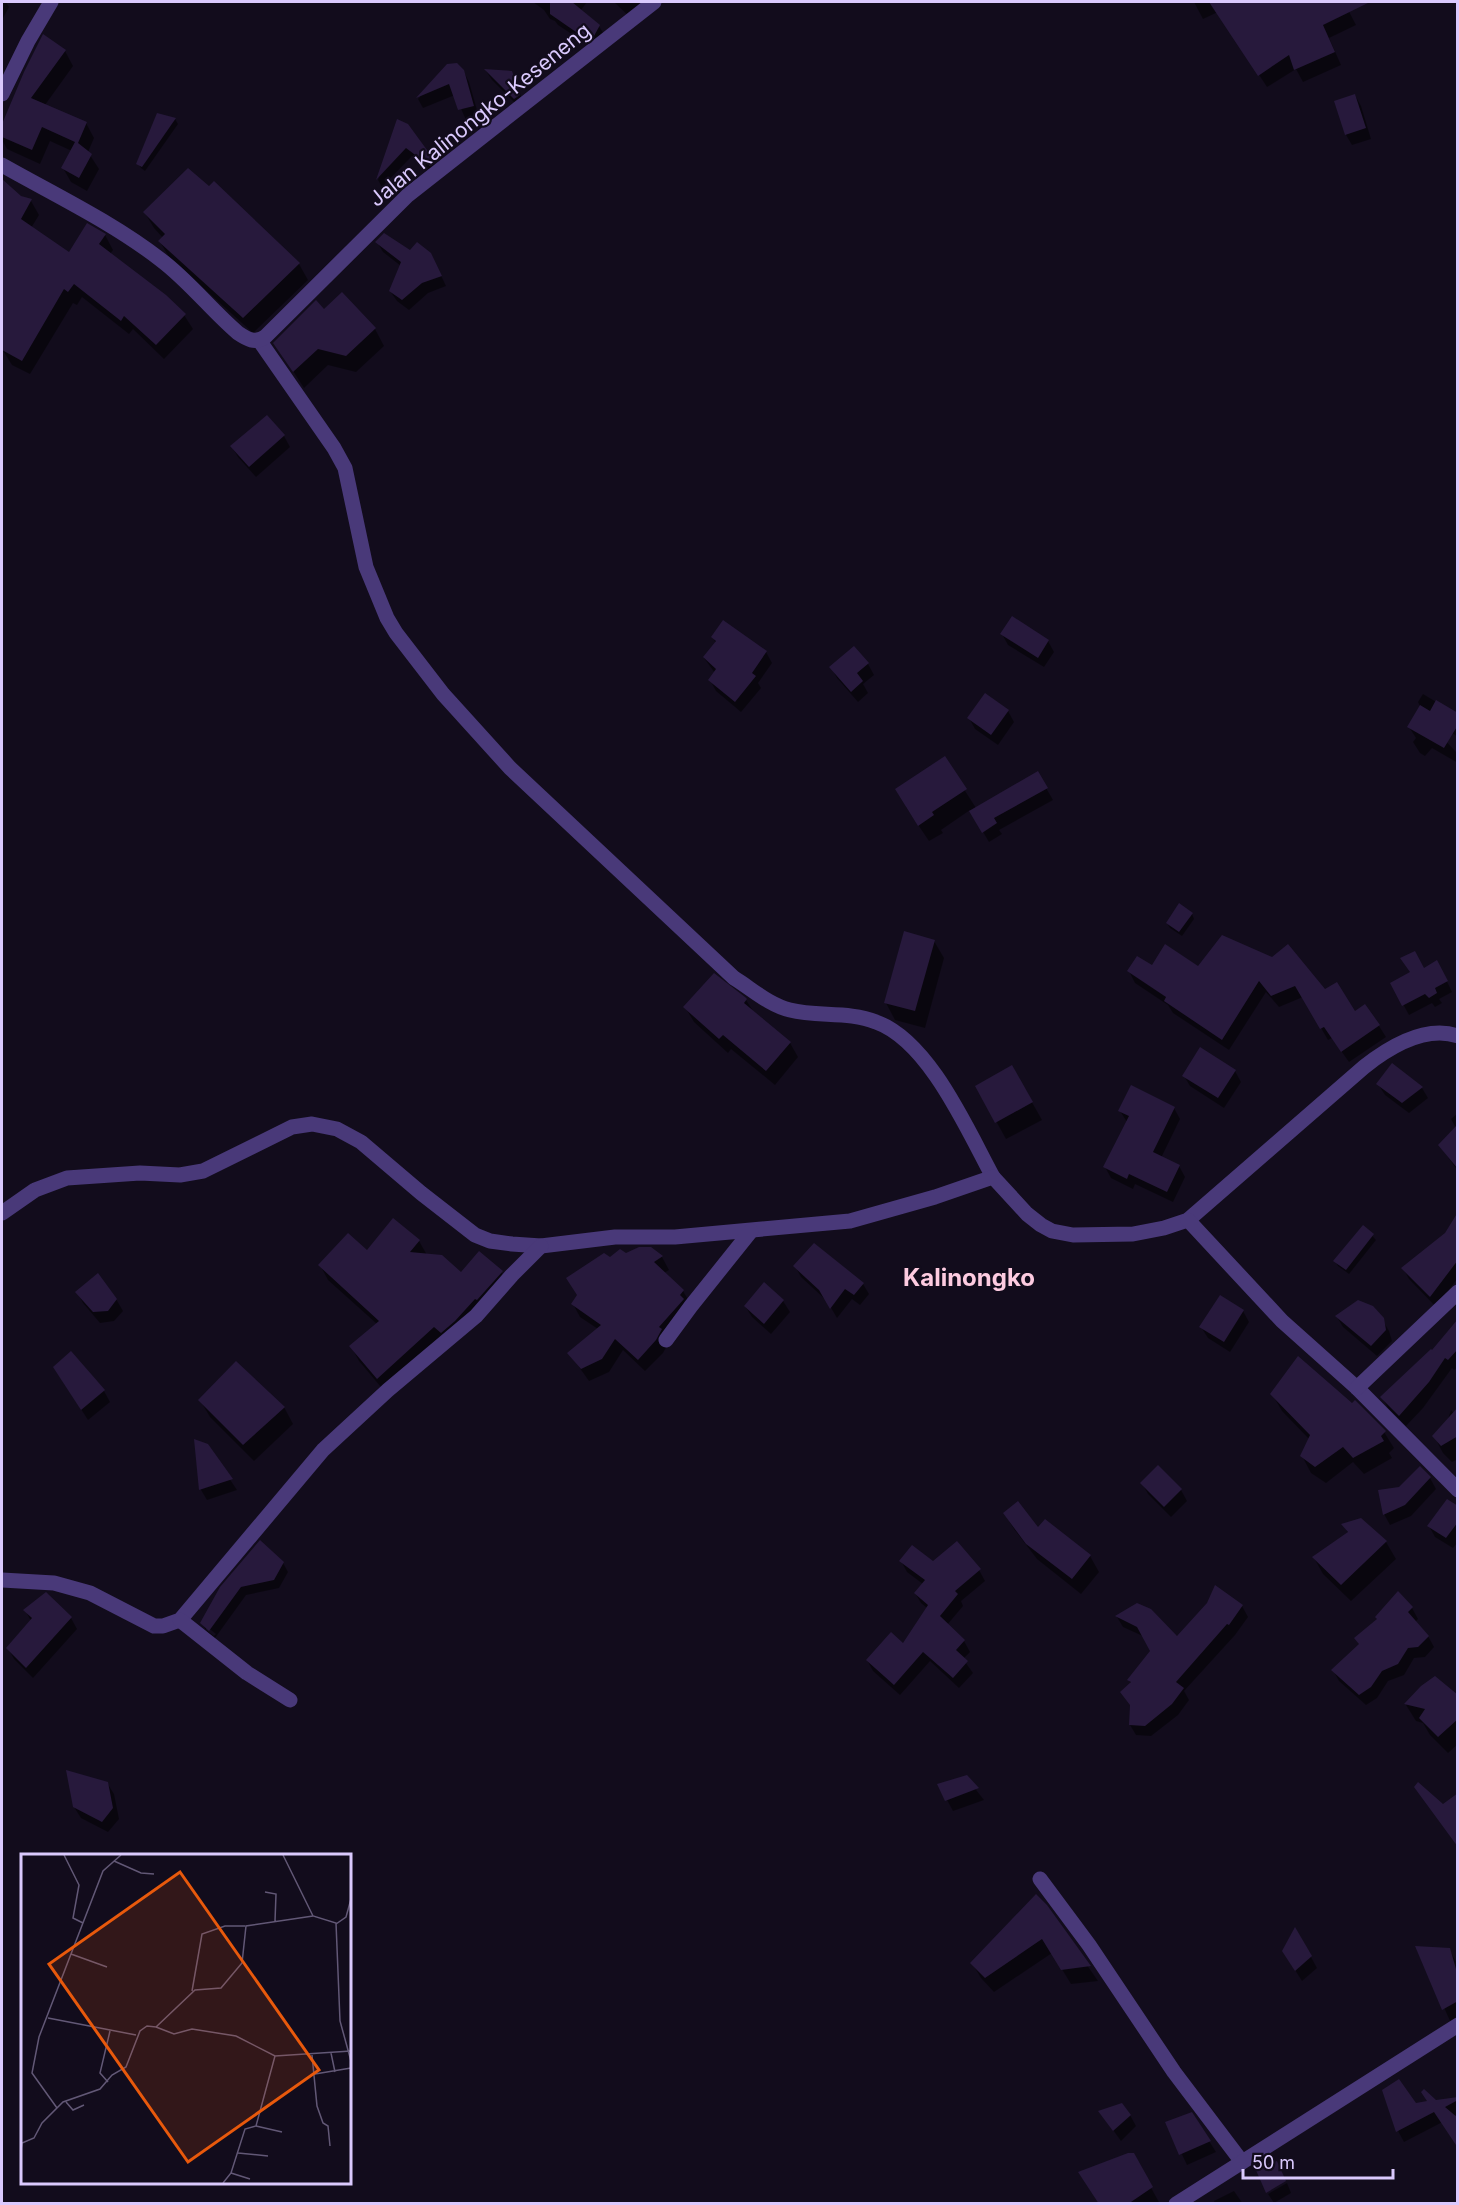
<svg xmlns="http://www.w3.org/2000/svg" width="1459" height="2205" viewBox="0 0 1459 2205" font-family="Inter,sans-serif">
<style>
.shadow{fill:#0007;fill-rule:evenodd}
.building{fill:#27193c}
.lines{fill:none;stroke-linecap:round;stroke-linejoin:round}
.minor{stroke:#493979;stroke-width:15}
.tertiary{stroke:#493979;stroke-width:15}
.labels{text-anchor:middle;stroke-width:4.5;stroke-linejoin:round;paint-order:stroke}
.street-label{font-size:21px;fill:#dac9fd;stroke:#120c1c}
.quarter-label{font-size:24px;font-weight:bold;fill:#fdcbe0;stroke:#120c1c}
.inset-road{fill:none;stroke:#625876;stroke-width:1.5}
.view{fill:#e8590c;fill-opacity:0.15;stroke:#e8590c;stroke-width:3}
.inset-edge{fill:none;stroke:#dac9fd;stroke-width:3}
</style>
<rect width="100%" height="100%" fill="#120c1c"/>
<!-- shadow -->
<g class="shadow">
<path d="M2,2H6L9,7L2,20Z"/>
<path d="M533,2H587L581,10L599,26L605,36L596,50L558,25L555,21L550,19L544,10Z"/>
<path d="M614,2H650L634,21Z"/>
<path d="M1194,2H1217L1222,12L1239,2L1244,10L1258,2H1344L1356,25L1329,38L1341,65L1303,82L1296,69L1267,87L1218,12L1203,19Z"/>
<path d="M65,51L73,66L45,105L86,123L94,138L88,152L99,169L87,191L71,182L63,168L72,151L50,141L40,164L7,149L2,140V128L25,73Z"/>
<path d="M448,65L463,70L469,82L479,117L466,120L455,95L423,108L418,99Z"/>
<path d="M486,71L511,72L525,106L521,109L492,80Z"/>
<path d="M1355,95L1361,106L1371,139L1352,145L1346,135Z"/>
<path d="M175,119L178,124L145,171L141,168L138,163Z"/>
<path d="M398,121L407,125L439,171L435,174L412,156L382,187L378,180Z"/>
<path d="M5,184L20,197L31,201L39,215L31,228L69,254L105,235L113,250L110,254L184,315L193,329L164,359L133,329L129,334L82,297L77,305L73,303L30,374L12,365L2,349V188Z"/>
<path d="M145,213L299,264L308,280L253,333L169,257L160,242L163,238L154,228Z"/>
<path d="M377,242L436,265L446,286L428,293L409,310L397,301L390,291L401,266L383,252Z"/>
<path d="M324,311L375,329L384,346L356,372L328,365L304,388L275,343Z"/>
<path d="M267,417L284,436L290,447L256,477L238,457L232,447Z"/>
<path d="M1002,634L1048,641L1054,652L1044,667L1008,645Z"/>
<path d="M713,637L766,652L772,663L758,683L761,688L741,712L716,691L710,680L715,673L704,658L716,644Z"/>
<path d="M868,664L874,675L863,684L868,693L858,702L837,678L831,667Z"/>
<path d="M1423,694L1458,715V737L1448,730L1442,737L1457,753L1458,763L1432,748L1425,756L1420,753L1413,742L1416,738L1409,727L1421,708L1418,702Z"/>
<path d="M1008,711L1014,722L998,745L975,729L969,718Z"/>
<path d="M944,758L976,808L1038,774L1053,800L999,830L1002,834L989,842L970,810L941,830L943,833L929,841L906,807Z"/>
<path d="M1192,914L1194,919L1182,936L1170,928L1167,923Z"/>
<path d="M934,941L944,958L925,1028L895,1020L886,1003Z"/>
<path d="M1152,968H1198L1324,991L1354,1013L1379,1026L1386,1037L1349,1062L1332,1038L1328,1040L1303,997L1279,1007L1266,992L1229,1050L1173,1013L1168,1005L1135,983L1129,971Z"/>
<path d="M1424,969L1442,971L1452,992L1439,999L1442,1003L1435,1007L1432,1003L1409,1015L1392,984L1411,973Z"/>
<path d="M746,1000L753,1011L790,1043L798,1057L775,1085L731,1049L728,1053L694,1022L685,1007Z"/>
<path d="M1012,1067L1042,1120L1006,1139L977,1087Z"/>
<path d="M1235,1071L1241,1082L1224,1108L1190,1086L1184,1076Z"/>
<path d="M1378,1084L1422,1088L1428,1098L1409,1113L1385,1095Z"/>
<path d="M1174,1108L1180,1119L1161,1158L1179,1166L1185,1177L1173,1202L1135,1184L1133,1189L1111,1178L1105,1167L1127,1122L1120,1111Z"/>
<path d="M1458,1113V1171L1440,1146L1456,1128L1451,1119Z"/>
<path d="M1458,1221V1278L1436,1307L1409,1279L1403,1268L1446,1234Z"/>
<path d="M1364,1227L1376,1240L1349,1274L1338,1266L1335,1261Z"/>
<path d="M419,1241L427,1255L461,1274L501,1272L510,1287L386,1393L359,1361L351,1346L377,1324L328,1280L320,1265Z"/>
<path d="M650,1248L662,1257L669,1270L664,1273L683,1291L690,1303L663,1353L645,1371L623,1350L609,1372L589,1381L569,1353L598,1329L580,1317L573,1304L610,1259Z"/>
<path d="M795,1266L863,1284L869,1294L860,1305L852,1299L837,1318L827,1301L801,1277Z"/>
<path d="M764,1285L783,1301L790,1312L771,1334L752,1317L745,1306Z"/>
<path d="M77,1292L116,1299L123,1311L114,1321L100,1323L83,1303Z"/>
<path d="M1243,1311L1249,1322L1230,1352L1208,1338L1201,1327Z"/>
<path d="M1337,1317L1382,1319L1389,1331L1392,1341L1377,1356L1343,1327Z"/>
<path d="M1458,1321V1367L1454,1370L1452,1368L1423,1408L1406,1426L1388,1408L1382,1397L1433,1353Z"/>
<path d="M71,1353L104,1391L110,1402L88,1420L61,1378Z"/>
<path d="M1272,1394L1384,1432L1394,1448L1389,1453L1392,1458L1364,1474L1353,1462L1326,1483L1311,1473L1302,1456L1310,1440L1282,1411Z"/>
<path d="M200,1400L284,1407L293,1424L254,1461L210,1417Z"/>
<path d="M1451,1410L1458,1418V1459L1452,1462L1443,1453L1434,1436L1447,1422Z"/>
<path d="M196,1441L207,1445L237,1490L207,1500L201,1490Z"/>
<path d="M1158,1467L1181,1490L1187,1501L1171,1517L1148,1494L1142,1483Z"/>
<path d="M1430,1478L1436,1489L1411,1516L1390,1525L1384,1514L1400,1488Z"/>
<path d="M1458,1507V1542L1453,1548L1435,1537L1429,1526Z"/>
<path d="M1005,1514L1090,1556L1099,1572L1081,1594L1037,1559L1014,1529Z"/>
<path d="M1361,1519L1386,1542L1396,1559L1351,1601L1323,1574L1314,1558L1348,1533L1343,1524Z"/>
<path d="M901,1561L933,1563L979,1570L985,1581L961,1601L963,1606L947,1625L964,1641L970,1652L963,1659L973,1673L959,1688L930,1661L900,1695L873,1671L867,1660L904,1645L927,1608L921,1603L915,1593L923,1584L907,1572Z"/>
<path d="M283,1563L288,1572L279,1588L246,1595L215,1638L207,1632L202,1623L221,1588ZM206,1626L216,1634L214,1636L206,1630Z"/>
<path d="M1398,1593L1412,1608L1418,1619L1415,1622L1428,1636L1434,1647L1425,1657L1414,1658L1404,1675L1388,1681L1377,1698L1366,1705L1339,1681L1333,1670L1360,1645Z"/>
<path d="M48,1594L71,1618L77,1629L33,1678L14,1659L8,1648L31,1621L25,1610Z"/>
<path d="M1242,1606L1248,1617L1235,1635L1184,1691L1189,1700L1178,1715L1151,1736L1136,1735L1130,1725L1131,1684L1129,1680L1152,1652L1145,1637L1123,1627L1117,1617L1177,1638Z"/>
<path d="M1422,1687L1458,1697V1744L1448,1753L1430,1735L1423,1723L1416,1721L1406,1705Z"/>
<path d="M966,1777L984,1800L953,1811L939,1785Z"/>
<path d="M107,1783L114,1794L119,1819L108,1832L81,1818L74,1807Z"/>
<path d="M1046,1906L1098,1981L1071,1984L1052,1953L994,1992L981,1978L972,1963Z"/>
<path d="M1417,1948L1449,1949L1458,1965V2020L1451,2023Z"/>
<path d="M1311,1957L1317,1968L1302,1981L1290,1962Z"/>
<path d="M1457,2098L1458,2114L1404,2142L1398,2131L1415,2105Z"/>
<path d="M1100,2112L1130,2115L1136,2126L1121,2141Z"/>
<path d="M1192,2114L1216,2152L1187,2165L1167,2123Z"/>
<path d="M1132,2153L1160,2204H1099Z"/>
<path d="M1287,2183L1291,2193L1274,2203L1268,2194Z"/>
<path d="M1234,2191L1243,2204H1215L1214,2201Z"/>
</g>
<!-- building -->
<g class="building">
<path d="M550,2H572L600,25L594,36L589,41L550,14Z"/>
<path d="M1209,2H1370L1323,25L1335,52L1294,70L1289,55L1258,76Z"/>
<path d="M43,34L66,50L31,98L87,122L78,143L92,154L79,178L61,168L75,142L42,127L32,150L2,137V124L24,72Z"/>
<path d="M457,63L464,70L474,106L458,110L449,84L416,98L447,64Z"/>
<path d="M484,69L512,71L520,95L514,99Z"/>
<path d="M1355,94L1366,128L1345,135L1334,101Z"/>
<path d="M157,113L176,118L142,167L136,164Z"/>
<path d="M397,119L408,124L435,161L430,166L406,148L376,180Z"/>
<path d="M188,168L209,186L214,181L300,263L243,318L158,241L165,234L143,212Z"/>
<path d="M2,179L21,196L32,199L21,219L69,252L87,223L106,234L99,244L166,295L186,314L156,345L124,316L121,321L74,284L68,292L64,289L22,361L2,350Z"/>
<path d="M384,233L410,250L417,242L431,253L442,276L422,283L402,300L389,291L401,262L375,242Z"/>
<path d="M342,292L376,328L346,356L318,349L293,372L273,343L316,300L324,309Z"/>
<path d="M267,415L285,435L249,467L230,446Z"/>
<path d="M1012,616L1049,640L1038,658L1000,634Z"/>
<path d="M723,620L767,651L752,673L756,676L735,702L708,680L716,669L703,657L716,641L711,637Z"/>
<path d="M854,646L869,663L857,673L863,681L851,692L829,667Z"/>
<path d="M985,693L1009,710L991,735L967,718Z"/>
<path d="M1436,700L1458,713V725L1444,748L1407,727L1420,705L1430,711Z"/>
<path d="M945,756L967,789L932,812L934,815L918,826L895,789Z"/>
<path d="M1038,771L1048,788L994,818L997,823L982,833L969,811Z"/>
<path d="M1179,903L1193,913L1179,932L1166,923Z"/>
<path d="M904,931L935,940L915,1011L884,1003Z"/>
<path d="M1222,935L1272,957L1288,944L1325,989L1337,982L1355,1011L1365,1004L1380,1025L1341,1052L1324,1027L1320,1029L1295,986L1271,996L1259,981L1222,1040L1164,1001L1166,997L1127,971L1137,956L1152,965L1165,944L1198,966Z"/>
<path d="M1415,951L1424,968L1437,960L1448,981L1435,988L1437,993L1429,998L1425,994L1402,1006L1390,983L1410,972L1400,958Z"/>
<path d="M714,973L745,997L747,999L744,1003L791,1042L766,1071L723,1035L719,1039L683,1007Z"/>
<path d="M1200,1047L1236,1070L1218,1098L1182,1076Z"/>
<path d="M1392,1063L1423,1087L1402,1103L1376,1084Z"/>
<path d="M1012,1065L1033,1102L995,1123L975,1086Z"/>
<path d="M1131,1085L1175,1107L1153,1152L1180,1165L1167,1192L1129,1174L1127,1179L1103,1167L1129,1116L1118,1111Z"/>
<path d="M1458,1124V1169L1438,1145Z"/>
<path d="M1458,1212V1260L1430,1297L1401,1268L1445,1233Z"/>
<path d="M393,1218L420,1240L410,1252L442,1255L461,1272L479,1251L503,1271L477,1300L475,1299L455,1321L441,1333L434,1327L377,1379L349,1346L379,1321L318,1265L348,1233L367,1250Z"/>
<path d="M1363,1225L1374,1234L1346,1270L1333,1261Z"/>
<path d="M814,1243L864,1283L854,1295L845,1289L830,1309L819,1290L793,1266Z"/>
<path d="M639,1247H651L663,1256L654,1262L684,1290L680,1295L684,1299L659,1327L662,1329L656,1340L638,1360L615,1339L602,1359L581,1369L567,1353L601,1325L571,1304L577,1295L566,1278L604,1253L610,1257L620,1249L626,1253Z"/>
<path d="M98,1273L117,1299L108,1311L93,1312L75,1292Z"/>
<path d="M764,1282L784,1300L764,1324L744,1306Z"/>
<path d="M1220,1295L1244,1310L1224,1342L1199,1327Z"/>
<path d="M1358,1300L1373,1306L1384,1318L1386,1330L1371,1346L1335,1316Z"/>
<path d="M1458,1319V1349L1448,1360L1445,1358L1429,1382L1399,1416L1380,1397L1431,1349L1432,1350Z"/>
<path d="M71,1351L105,1390L81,1410L53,1367Z"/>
<path d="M1298,1356L1352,1403L1355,1400L1386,1431L1381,1436L1384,1441L1353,1458L1343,1447L1315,1467L1300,1456L1310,1435L1270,1394Z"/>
<path d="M236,1361L285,1407L243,1445L198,1400Z"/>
<path d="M1458,1407V1436L1441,1446L1432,1436Z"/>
<path d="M194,1439L208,1444L233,1479L199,1490Z"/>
<path d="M1158,1465L1182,1489L1164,1507L1140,1483Z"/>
<path d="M1420,1466L1431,1477L1405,1505L1383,1515L1378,1490L1399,1487Z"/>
<path d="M1447,1499L1458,1506V1522L1446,1538L1427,1526Z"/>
<path d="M1018,1501L1038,1527L1045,1519L1091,1555L1072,1579L1026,1544L1003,1513Z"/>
<path d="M1361,1518L1387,1541L1341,1585L1312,1557L1348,1532L1341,1524Z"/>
<path d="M260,1540L284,1562L274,1580L241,1587L209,1631L200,1623L220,1587Z"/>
<path d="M957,1541L981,1569L955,1591L958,1594L940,1616L965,1640L956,1650L968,1661L953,1678L923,1652L894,1685L866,1660L891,1632L903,1643L928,1605L914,1593L925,1580L899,1561L912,1545L933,1561Z"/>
<path d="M1215,1585L1243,1605L1229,1625L1227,1624L1176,1682L1184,1688L1172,1704L1145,1726L1129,1725L1130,1705L1120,1692L1131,1682L1127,1680L1150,1651L1137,1627L1115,1616L1137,1603L1151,1609L1177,1636L1207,1603Z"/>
<path d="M1398,1591L1413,1607L1408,1612L1429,1636L1418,1647L1408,1648L1398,1664L1382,1671L1371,1687L1359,1695L1331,1670L1359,1644L1354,1638L1377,1619L1375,1617Z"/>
<path d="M46,1592L72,1617L26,1668L6,1648L32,1618L23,1610Z"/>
<path d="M1435,1676L1458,1695V1719L1438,1737L1419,1718L1425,1709L1404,1704L1421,1686Z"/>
<path d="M66,1770L108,1782L113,1808L102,1822L73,1807Z"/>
<path d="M967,1775L979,1788L945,1801L937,1784Z"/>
<path d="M1418,1782L1443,1804L1458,1793V1847L1414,1787Z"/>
<path d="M1036,1894L1047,1905L1091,1966L1061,1970L1042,1939L985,1978L970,1963Z"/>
<path d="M1295,1927L1312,1956L1295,1971L1282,1951Z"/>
<path d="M1415,1946L1450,1948L1458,1976V2001L1442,2010Z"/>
<path d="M1399,2079L1416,2103L1427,2101L1421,2092L1424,2089L1436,2100L1458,2097V2100L1445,2107L1458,2118V2148L1434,2112L1396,2132L1382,2090Z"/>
<path d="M1122,2103L1131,2115L1113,2131L1098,2111Z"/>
<path d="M1192,2112L1211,2141L1179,2155L1165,2122Z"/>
<path d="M1128,2153H1134L1153,2187L1128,2204H1099L1078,2172Z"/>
<path d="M1277,2161L1286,2181L1266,2193L1255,2168Z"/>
</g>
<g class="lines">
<!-- minor -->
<g class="minor">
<path d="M2,94L28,41L51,2"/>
<path d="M259,340L334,448L345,468L366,567L387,618L396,633L443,694L510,768L734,978C752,989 769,1005 790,1010C817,1017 849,1011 876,1022C929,1041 967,1129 993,1177"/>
<path d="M2,1213L35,1190L67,1178L140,1173L180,1175L203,1171L292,1127L312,1124L337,1129L361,1142L421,1193L475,1235L490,1241L512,1244L541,1246L615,1237H675L850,1221L935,1197L993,1177L1027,1214L1041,1225L1052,1231L1073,1235L1133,1234L1164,1228L1188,1220L1364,1067C1388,1048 1425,1025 1458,1036"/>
<path d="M1188,1220L1282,1321L1357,1388L1458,1490"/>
<path d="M666,1340L691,1306L751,1231"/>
<path d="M1357,1388L1458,1292"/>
<path d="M2,1580L54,1583L90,1593L154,1626H163L180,1620L323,1450L388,1390L476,1316L512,1275L541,1246"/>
<path d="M180,1620L247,1673L290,1700"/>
<path d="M1040,1879L1089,1945L1174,2072L1242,2162"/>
<path d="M1176,2204L1458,2025"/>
</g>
<!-- tertiary -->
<path class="tertiary" d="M2,165C55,195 112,222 161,260C189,281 211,310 238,333C247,339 255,344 265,337L408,195L654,2"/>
</g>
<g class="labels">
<!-- street labels -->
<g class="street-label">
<text transform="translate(480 115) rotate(-39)" y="7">Jalan Kalinongko-Keseneng</text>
</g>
<!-- quarter labels -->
<g class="quarter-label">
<text x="969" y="1286">Kalinongko</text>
</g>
</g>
<!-- overview -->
<g transform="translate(21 1854)">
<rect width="330" height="330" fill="#120c1c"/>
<path class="inset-road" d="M43,1L58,31L52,64L62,69M262,1L292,62L315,69L319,167L330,207M93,7L120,19L133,20M244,38L255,40L254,67M315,70L325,63L330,45M50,100L86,113M171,137L181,80L204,72H224M27,164L115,181M135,173L153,180L171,175L215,182L254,202L330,197M310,199L314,218M291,201L296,252L302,269L307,272L309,292M294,220L330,214M87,228L79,219L89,177M45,248L52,256L63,251M36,254L11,219L18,183L82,17L100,1M235,272L261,278M0,296L1,289L13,284L21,269L42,248L79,235L91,221L105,213L119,177L126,172L135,173L174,136L200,134L221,109L225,72L292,62M217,299L247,302M210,319L229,325M202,329L210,319L224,275L235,272L254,202"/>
<path class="view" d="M159,18L298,216L167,308L28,110Z"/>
<rect width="330" height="330" class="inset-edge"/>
</g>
<!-- border -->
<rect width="1459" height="2205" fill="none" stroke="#dac9fd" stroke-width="6"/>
<!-- scale -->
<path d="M1243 2169v9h150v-9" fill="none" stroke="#dac9fd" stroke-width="3"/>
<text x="1252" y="2169" font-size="18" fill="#dac9fd" stroke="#120c1c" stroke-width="4.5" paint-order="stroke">50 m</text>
</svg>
